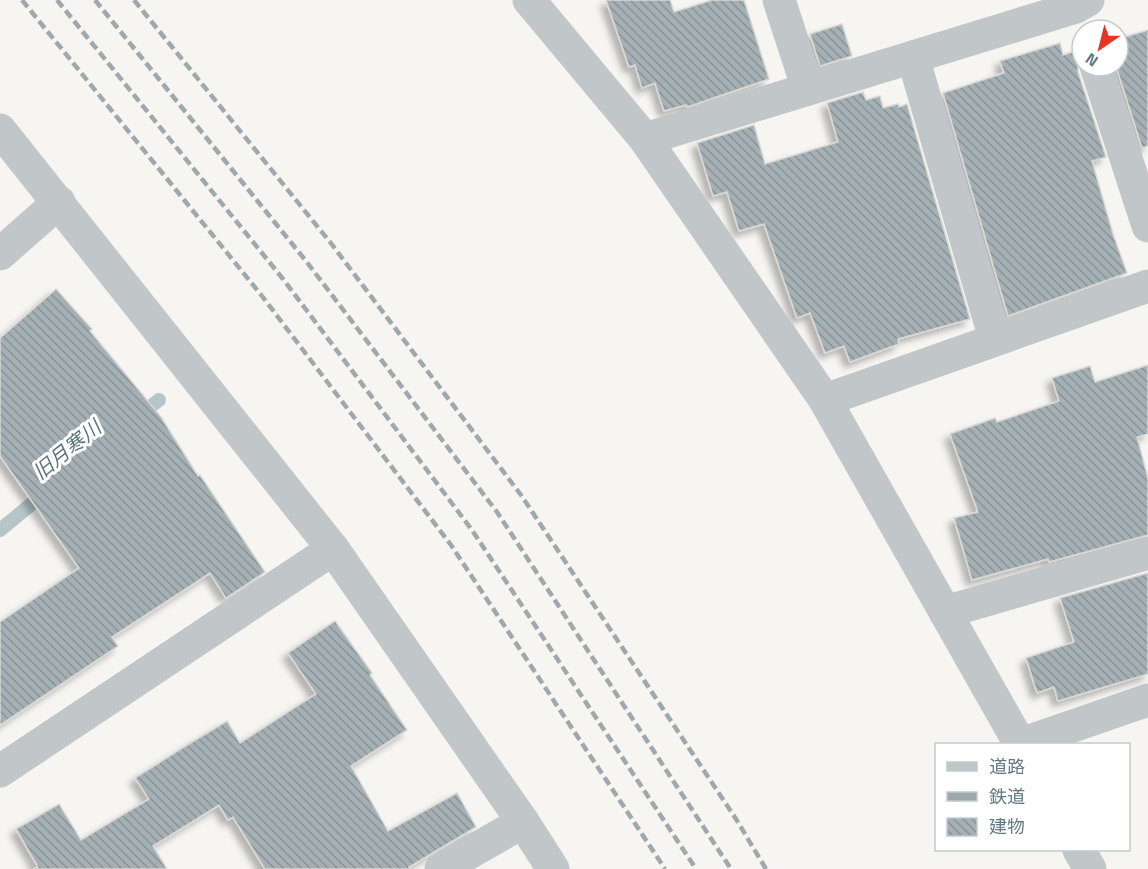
<svg xmlns="http://www.w3.org/2000/svg" width="1148" height="869" viewBox="0 0 1148 869" font-family="'Titillium Web','Noto Sans JP',sans-serif">
<style>
.lines{fill:none;stroke-linecap:round;stroke-linejoin:round}
.stream{stroke:#b6c5c8;stroke-width:14}
.building{fill:url(#building-back-hatch);stroke:#d7d7d5;stroke-width:1.5;filter:url(#shadow)}
.minor{stroke:#c1c6c8;stroke-width:33}
.tertiary{stroke:#c1c6c8;stroke-width:33}
.rail{stroke:#9fa8ac;stroke-width:4.5;stroke-dasharray:9 4.5;stroke-linecap:butt}
.labels{text-anchor:middle;stroke-width:6;stroke-linejoin:round;paint-order:stroke}
.water-label{font-size:20px;font-style:italic;fill:#5a7679;stroke:#fff}
</style>
<defs>
<pattern id="building-back-hatch" width="6" height="6" patternUnits="userSpaceOnUse" patternTransform="scale(1.5)"><rect width="6" height="6" fill="#a5b0b4"/><path d="M-1 5l2 2M0 0l6 6M5-1l2 2" fill="none" stroke="#8a9498"/></pattern>
<filter id="shadow"><feDropShadow dx="-5.5" dy="5.5" stdDeviation="3" flood-color="#0004"/></filter>
</defs>
<rect width="100%" height="100%" fill="#f6f5f2"/>
<g class="lines">
<!-- stream -->
<g class="stream">
<path d="M137,417L159,400"/>
<path d="M0,530L46,492"/>
</g>
</g>
<!-- building -->
<g class="building">
<path d="M606,0H670L674,12L712,0H744L769,79L687,107L686,105L664,111L655,83L642,88L635,65L629,67Z"/>
<path d="M842,24L852,56L820,66L810,34Z"/>
<path d="M1148,30V146L1142,148L1116,66H1118V39Z"/>
<path d="M1060,43L1063,55L1082,49L1078,63V72L1106,157L1092,161L1113,234L1127,273L1008,316L943,93L1004,73L1000,61Z"/>
<path d="M863,92L866,100L880,96L883,108L898,104L899,107L907,104L970,319L898,339L899,344L850,362L844,346L825,353L810,313L797,318L764,224L739,231L727,192L713,196L697,143L754,125L765,164L838,142L827,103Z"/>
<path d="M56,289L92,329L90,331L161,417L198,476L200,475L265,572L226,598L210,573L112,637L118,646L0,725V622L79,568L0,456V338Z"/>
<path d="M1148,365V434L1137,437L1148,478V535L1049,562L1048,559L972,580L954,518L978,512L950,434L995,418L997,422L1059,401L1052,378L1090,366L1095,382Z"/>
<path d="M1148,573V674L1058,701L1054,687L1037,693L1026,658L1074,642L1060,598Z"/>
<path d="M335,621L372,673L370,675L407,730L351,766L388,831L457,793L476,827L409,867L410,869H265L233,817L228,820L219,805L153,846L167,869H34L38,867L16,829L59,804L81,840L149,799L135,778L184,747L227,721L240,743L316,694L288,653Z"/>
</g>
<g class="lines">
<!-- minor -->
<g class="minor">
<path d="M779,0L808,89"/>
<path d="M913,57L995,339"/>
<path d="M1096,66L1148,226"/>
<path d="M645,139L1076,7L1088,0"/>
<path d="M0,254L59,202"/>
<path d="M825,400L1148,286"/>
<path d="M945,612L1148,553"/>
<path d="M1021,744L1148,700"/>
<path d="M0,771L333,549"/>
<path d="M441,869L523,822"/>
</g>
<!-- tertiary -->
<g class="tertiary">
<path d="M529,0L645,139L825,400L1020,744"/>
<path d="M0,130L333,549L523,822L553,869"/>
<path d="M1079,850L1090,869"/>
</g>
<!-- rail -->
<g class="rail">
<path d="M22,0L262,296L451,545L665,869"/>
<path d="M57,0L283,279L472,530L696,869"/>
<path d="M95,0L306,261L497,512L731,869"/>
<path d="M134,0L330,242L521,495L736,819L766,869"/>
</g>
</g>
<g class="labels">
<!-- water labels -->
<g class="water-label">
<text transform="translate(67 450) rotate(-39)" y="7">旧月寒川</text>
</g>
</g>
<!-- legend -->
<rect x="935" y="743" width="195" height="108" fill="#ffffff" stroke="#c1cace" stroke-width="1.5"/>
<rect x="947" y="762" width="30" height="9" fill="#c1c6c8" stroke="#c1cace" stroke-width="1.5"/>
<text x="989" y="773" font-size="18" fill="#647a84">道路</text>
<rect x="947" y="792" width="30" height="9" fill="#9fa8ac" stroke="#c1cace" stroke-width="1.5"/>
<text x="989" y="803" font-size="18" fill="#647a84">鉄道</text>
<rect x="947" y="818" width="30" height="18" fill="url(#building-back-hatch)" stroke="#c1cace" stroke-width="1.5"/>
<text x="989" y="833" font-size="18" fill="#647a84">建物</text>
<!-- north arrow -->
<g transform="translate(1100 48) rotate(215)"><circle r="28" fill="#ffffff" stroke="#c1cace" stroke-width="1.5"/>
<path d="M0-4.5L10 22L0 15L-10 22Z" fill="#e63521"/>
<text y="-9" font-size="16" font-weight="bold" text-anchor="middle" fill="#647a84">N</text>
</g>
</svg>
